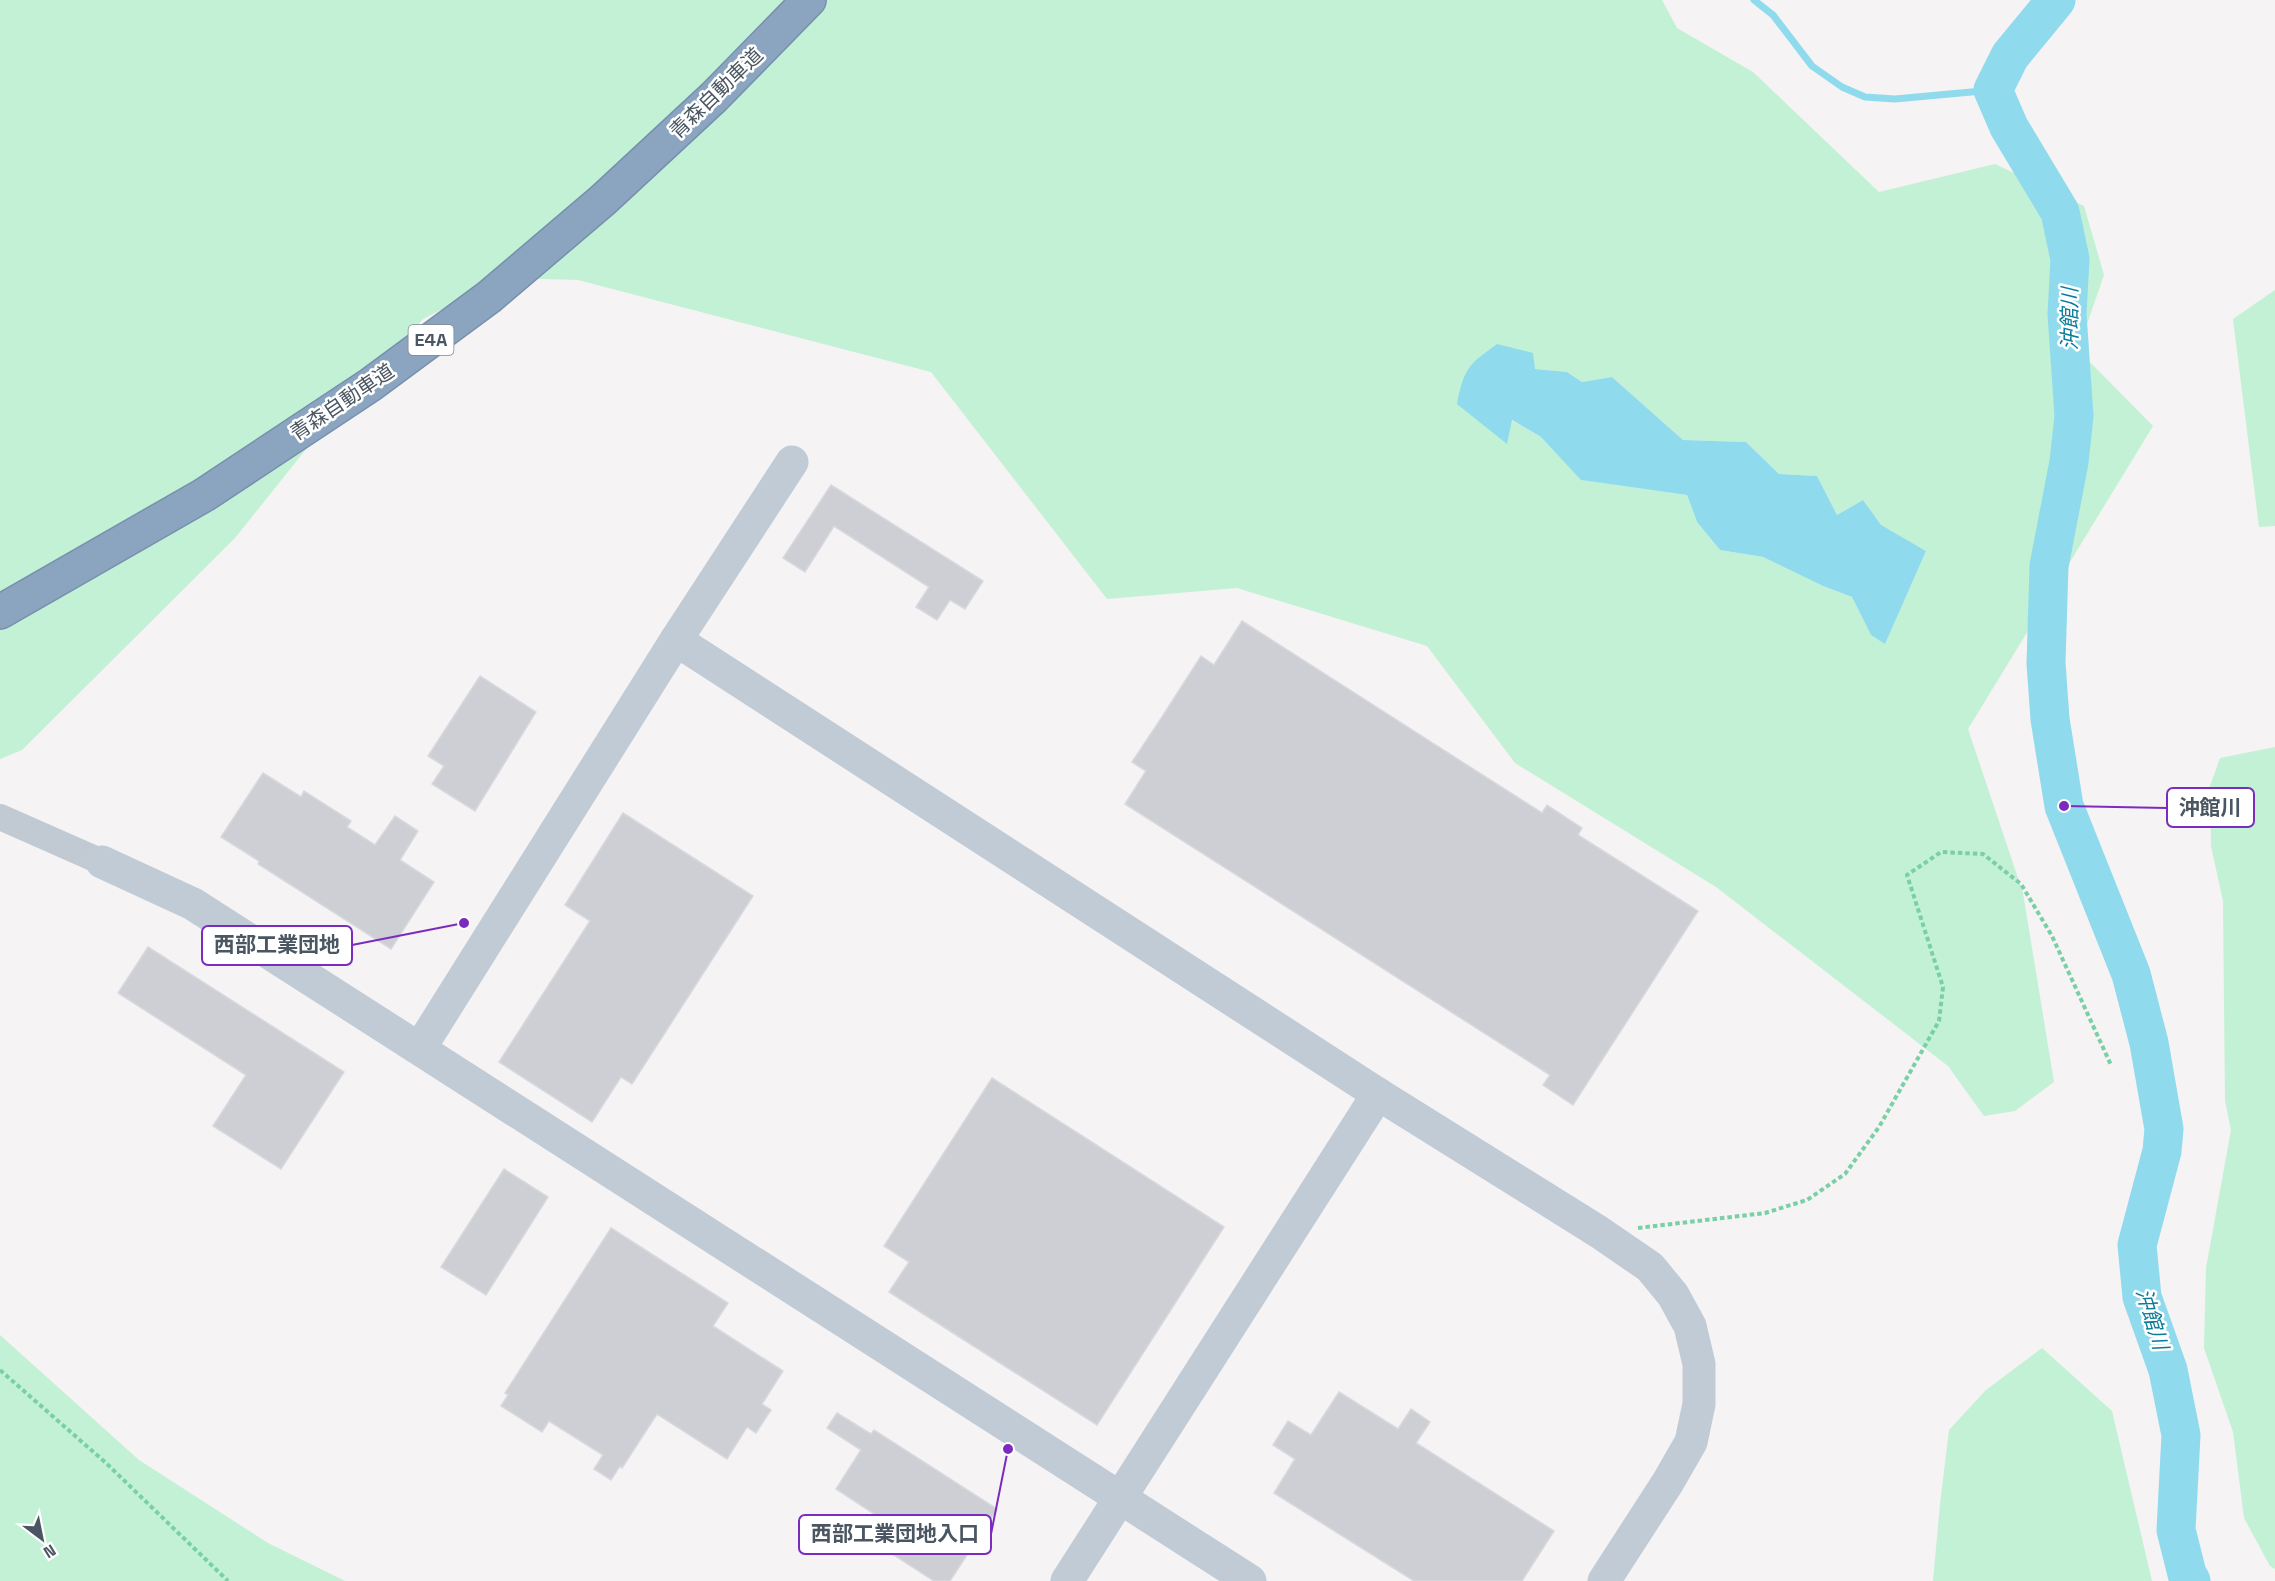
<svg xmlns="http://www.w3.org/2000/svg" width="2275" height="1581" viewBox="0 0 2275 1581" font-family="'Space Grotesk','Noto Sans JP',sans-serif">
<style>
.green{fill:#c3f1d5;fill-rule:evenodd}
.water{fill:#90daee}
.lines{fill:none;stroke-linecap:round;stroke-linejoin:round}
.stream{stroke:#90daee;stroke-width:7}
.river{stroke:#90daee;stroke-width:39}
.building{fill:#cdcfd5;stroke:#d7d9de;stroke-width:1.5}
.highway-casing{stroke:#7690ad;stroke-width:36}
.path{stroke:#7ad0a6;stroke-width:4;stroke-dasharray:4.5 3;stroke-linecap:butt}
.street{stroke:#c1cad2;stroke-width:26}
.secondary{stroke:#c1cbd6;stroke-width:33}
.highway{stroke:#8ba5c1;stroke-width:33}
.labels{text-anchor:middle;stroke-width:5;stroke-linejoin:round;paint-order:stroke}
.shield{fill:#fff;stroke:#808990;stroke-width:1.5}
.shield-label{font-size:18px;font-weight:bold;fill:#4a5661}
.street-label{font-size:20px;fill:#4a5661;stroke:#fff}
.water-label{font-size:21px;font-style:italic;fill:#0c7c9b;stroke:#fff}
.leader{fill:none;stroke:#7b2cbf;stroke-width:2}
.callout-dot{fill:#7b2cbf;stroke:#fff;stroke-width:2}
.callout{fill:#fff;stroke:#7b2cbf;stroke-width:2}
.callout-label{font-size:21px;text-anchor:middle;font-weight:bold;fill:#4a5661}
</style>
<rect width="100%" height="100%" fill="#f5f3f3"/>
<!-- green -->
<g class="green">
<path d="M0,0H1662L1677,28L1753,72L1879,192L1995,164L2084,206L2104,275L2078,350L2153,426L1968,729L2023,893L2054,1082L2015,1111L1984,1116L1948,1066L1716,887L1515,763L1427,646L1237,588L1107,599L931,372L578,280L504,278L423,319L311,443L235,538L22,750L0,759ZM1535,369L1567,372L1582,382L1612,377L1683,440L1746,442L1779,474L1817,476L1837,515L1863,500L1880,525L1926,551L1885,643L1871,635L1852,597L1823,586L1763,557L1720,550L1697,522L1687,495L1582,480L1541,437L1511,420Z"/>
<path d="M2275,290V526L2259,527L2233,319Z"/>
<path d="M2275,747V1569L2270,1566L2244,1518L2233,1432L2204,1348L2206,1268L2231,1130L2225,1101L2223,901L2211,846L2210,786L2220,758Z"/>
<path d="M0,1335L139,1460L268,1543L345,1581H0Z"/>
<path d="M2042,1348L2112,1411L2152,1581H1933L1940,1504L1949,1430L1986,1390Z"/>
</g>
<!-- water -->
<path class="water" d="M1497,344L1533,353L1535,369L1567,372L1582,382L1612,377L1683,440L1746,442L1779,474L1817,476L1837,515L1863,500L1881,525L1926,551L1885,644L1871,635L1852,597L1823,586L1763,557L1720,550L1697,522L1687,495L1581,480L1541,437L1512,420L1507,444L1457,404C1464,368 1468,365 1497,344Z"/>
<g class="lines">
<!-- stream -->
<path class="stream" d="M1754,0L1773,15L1812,66L1842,87L1865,97L1895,99L1993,90"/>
<!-- river -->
<path class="river" d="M2056,0L2010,56L1993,90L2009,127L2060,212L2070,259L2067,314L2074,416L2069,462L2049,566L2046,663L2050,719L2064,806L2131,974L2149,1043L2164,1129L2162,1151L2137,1245L2142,1297L2168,1370L2181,1435L2176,1530L2187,1574L2191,1581"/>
</g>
<!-- building -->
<g class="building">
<path d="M831,485L983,581L965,609L950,600L937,620L916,607L929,587L834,526L805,572L783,558Z"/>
<path d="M1242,621L1542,813L1547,805L1582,828L1578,835L1698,911L1573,1105L1543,1085L1550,1075L1125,804L1146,771L1132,762L1160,720L1201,656L1214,665Z"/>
<path d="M480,676L536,712L475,811L432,784L444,766L428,756Z"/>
<path d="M263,773L301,797L304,791L351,821L347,827L375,845L395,816L418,831L400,860L434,882L391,949L258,864L259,861L221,837Z"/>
<path d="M623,813L753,896L632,1084L621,1077L592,1122L499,1062L590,921L565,905Z"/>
<path d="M148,947L344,1072L281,1169L213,1126L246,1075L118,993Z"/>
<path d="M992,1078L1224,1227L1097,1425L889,1292L909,1262L884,1246Z"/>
<path d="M504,1169L548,1197L486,1295L441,1267Z"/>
<path d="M611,1228L728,1303L713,1326L783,1371L762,1404L771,1410L756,1433L747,1427L727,1459L657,1414L622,1468L620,1466L611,1480L594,1469L603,1455L549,1421L542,1432L501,1406L508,1395L505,1393Z"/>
<path d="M1339,1392L1398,1429L1411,1409L1430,1422L1416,1443L1554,1531L1522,1581H1414L1274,1493L1295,1459L1273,1445L1288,1421L1311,1435Z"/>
<path d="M837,1413L871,1434L874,1430L997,1509L950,1581H934L866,1537L879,1517L836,1489L861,1450L827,1428Z"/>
</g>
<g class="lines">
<!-- highway casing -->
<g class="highway-casing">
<path id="highway" d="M0,612L204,495L370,385L489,297L603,200L714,97L809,0"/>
</g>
<!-- path -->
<g class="path">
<path d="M1638,1228L1765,1213L1807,1200L1845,1174L1879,1127L1939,1021L1943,987L1907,875L1941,852L1983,854L2021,884L2052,936L2111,1065"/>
<path d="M0,1370L106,1463L228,1581"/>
</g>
<!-- street -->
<path class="street" d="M0,817L102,862"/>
<!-- secondary -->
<g class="secondary">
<path d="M676,640L1378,1094L1599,1232L1650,1267L1673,1295L1690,1326L1699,1364V1404L1691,1442L1668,1482L1604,1581"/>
<path d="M102,862L193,904L1250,1581"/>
<path d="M420,1048L676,640L792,462"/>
<path d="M1067,1581L1378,1094"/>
</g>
<!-- highway -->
<use href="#highway" class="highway"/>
</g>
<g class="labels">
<!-- shield labels -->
<rect class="shield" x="408.5" y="325" width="45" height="30" rx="4.5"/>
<g class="shield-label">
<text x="431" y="346">E4A</text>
</g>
<!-- street labels -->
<g class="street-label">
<text transform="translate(716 93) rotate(-44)" y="7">青森自動車道</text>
<text transform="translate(342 402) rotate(-34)" y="7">青森自動車道</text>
</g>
<!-- water labels -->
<g class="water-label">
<text transform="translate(2070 319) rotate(-90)" y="7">沖館川</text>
<text transform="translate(2152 1319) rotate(73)" y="7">沖館川</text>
</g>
</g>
<!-- callouts -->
<path class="leader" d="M2064 806L2167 808M464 923L352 945M1008 1449L991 1534"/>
<g class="callout-dot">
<circle cx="2064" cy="806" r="6"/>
<circle cx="464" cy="923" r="6"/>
<circle cx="1008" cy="1449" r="6"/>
</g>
<g class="callout">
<rect x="2167" y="788" width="87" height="39" rx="6"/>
<rect x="202" y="926" width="150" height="39" rx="6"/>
<rect x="799" y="1515" width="192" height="39" rx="6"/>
</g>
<g class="callout-label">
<text x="2210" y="815">沖館川</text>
<text x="277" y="952">西部工業団地</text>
<text x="895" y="1541">西部工業団地入口</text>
</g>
<!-- north arrow -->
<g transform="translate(42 1539) rotate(148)" stroke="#ffffff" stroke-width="4.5" paint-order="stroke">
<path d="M0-4.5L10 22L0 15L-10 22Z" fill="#4a5661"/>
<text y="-9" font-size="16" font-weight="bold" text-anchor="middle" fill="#4a5661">N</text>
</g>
</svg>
